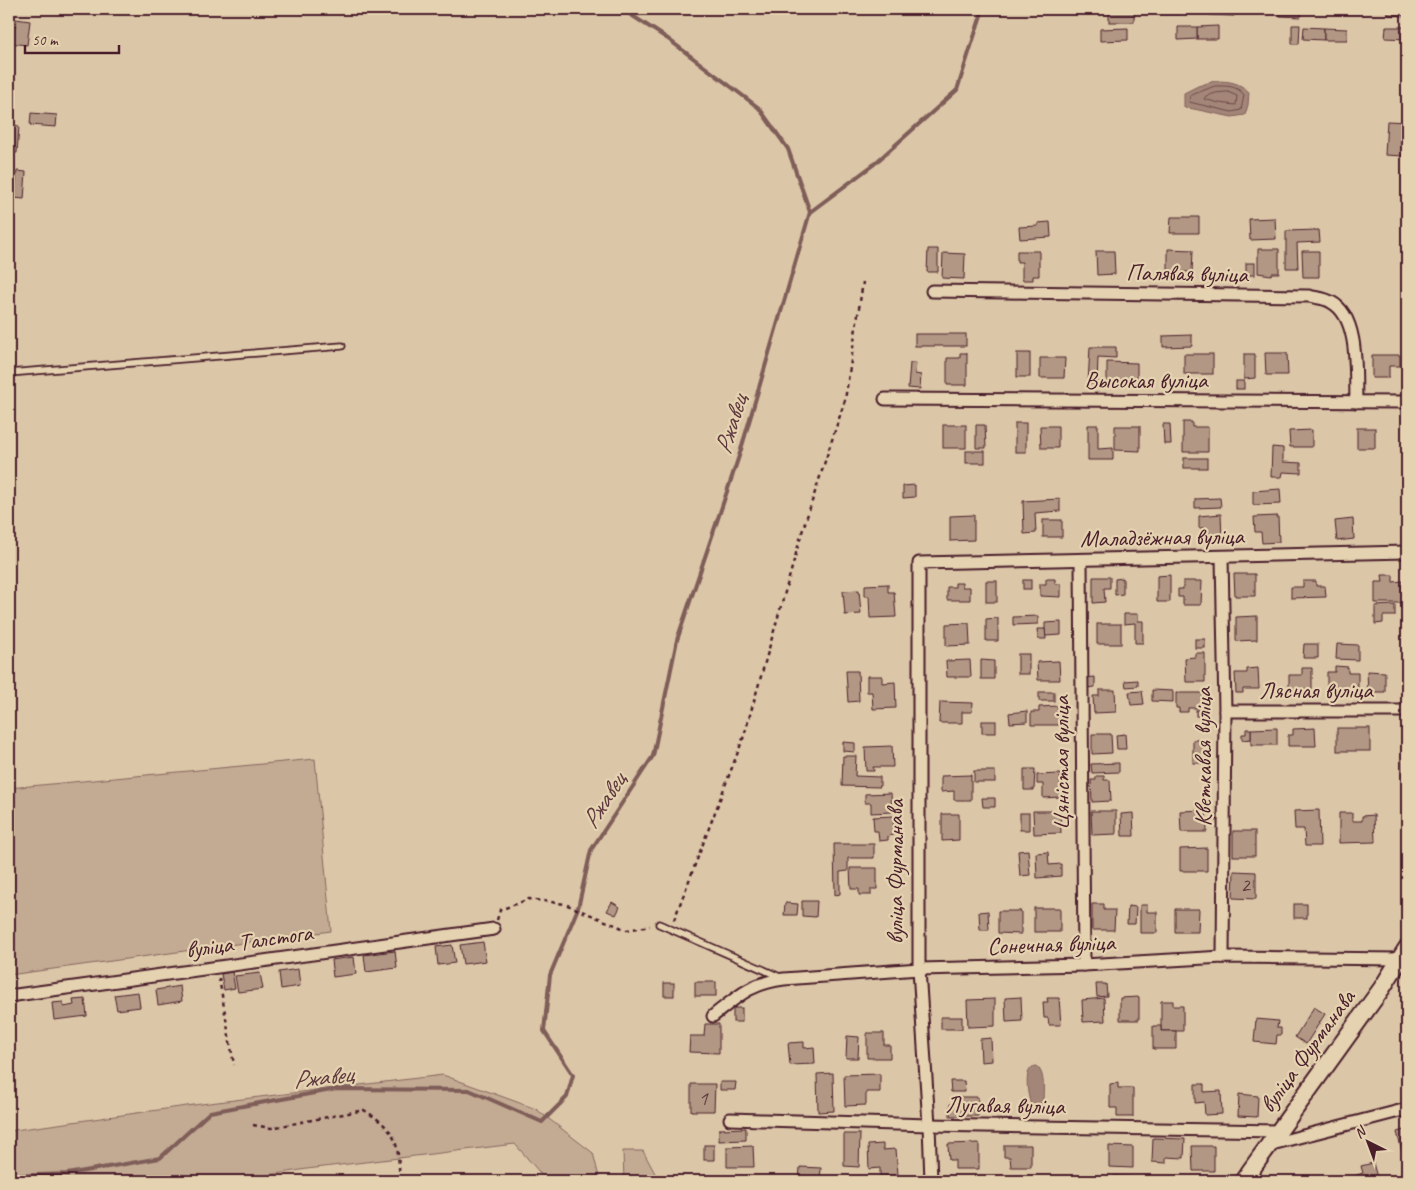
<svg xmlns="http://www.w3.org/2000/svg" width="1416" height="1190" viewBox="0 0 1416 1190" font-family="Caveat,sans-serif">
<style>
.green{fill:#c3ab93;stroke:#86655f}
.water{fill:#a38678;stroke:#7f5d59}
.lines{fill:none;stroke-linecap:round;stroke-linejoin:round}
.shore{stroke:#6e484a;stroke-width:1}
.stream{stroke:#7f5d59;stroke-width:4}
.building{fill:#b29884;stroke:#4a1f2b}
.service-casing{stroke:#4a1f2b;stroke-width:9}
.minor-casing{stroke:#4a1f2b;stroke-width:15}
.secondary-casing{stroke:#4a1f2b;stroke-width:20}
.path{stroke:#4a1f2b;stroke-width:2.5;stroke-dasharray:4 4;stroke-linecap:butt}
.service{stroke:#e4d2b0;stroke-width:5.5}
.minor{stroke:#e4d2b0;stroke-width:11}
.secondary{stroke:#e4d2b0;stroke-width:16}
.labels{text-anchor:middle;stroke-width:4.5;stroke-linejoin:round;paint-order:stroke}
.number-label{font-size:21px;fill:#643d41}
.street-label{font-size:24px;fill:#4a1f2b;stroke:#e4d2b0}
.water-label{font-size:25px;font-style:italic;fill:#60393e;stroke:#e4d2b0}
</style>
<rect width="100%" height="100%" fill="#dbc7a8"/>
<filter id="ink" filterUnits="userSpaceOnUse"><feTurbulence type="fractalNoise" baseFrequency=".02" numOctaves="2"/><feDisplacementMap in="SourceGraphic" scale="10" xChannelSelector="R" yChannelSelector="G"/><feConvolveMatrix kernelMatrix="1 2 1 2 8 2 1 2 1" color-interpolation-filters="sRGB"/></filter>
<g filter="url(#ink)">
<!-- green -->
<g class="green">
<path d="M315,759L331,931L9,975V788Z"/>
<path d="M443,1075L536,1109L593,1153L600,1181H547L515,1144L307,1169L229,1181H9V1132L15,1130L201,1104Z"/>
<path d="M623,1151H643L659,1181H624Z"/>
</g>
<!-- water -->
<g class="water">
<path d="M1214,81C1229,81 1239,82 1249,92L1248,105L1245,115L1232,117L1184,107V93L1198,86Z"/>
<path d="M1036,1066C1046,1072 1043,1092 1043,1103L1039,1108H1033C1028,1102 1025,1078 1029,1071C1031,1067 1032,1067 1036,1066Z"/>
</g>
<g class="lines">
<!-- shore -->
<g class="shore">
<path d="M1215,86C1226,86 1237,85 1244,95L1241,110L1232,112L1189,102L1190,96Z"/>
<path d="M1228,92L1237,96L1236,105L1219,103L1204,99L1206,96L1216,93Z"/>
</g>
<!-- stream -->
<g class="stream">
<path d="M622,9L668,39L759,108L788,149L810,212"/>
<path d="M9,1176L67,1174L160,1158L210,1112L337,1089L469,1090L542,1122L567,1097L573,1075L544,1031L550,975L578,908L591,850L653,756L677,640L740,453L810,212L873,165L957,90L983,9"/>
</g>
</g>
<!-- building -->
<g class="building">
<rect x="1109" y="9" width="25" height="13"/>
<rect x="1156" y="9" width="24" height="5"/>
<path d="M1210,9H1234V16L1210,15Z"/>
<path d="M1280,9H1302L1301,17L1280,16Z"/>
<path d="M1334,9H1359L1358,13H1334Z"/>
<path d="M1388,9H1407V16L1388,15Z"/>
<path d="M16,19L30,21L27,45L9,43V28H15Z"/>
<path d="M1292,25H1300L1299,44H1292Z"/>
<path d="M1218,26V39H1197V27Z"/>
<path d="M1178,27H1197V39L1178,40Z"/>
<path d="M1304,27L1324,28V40L1303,39Z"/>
<path d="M1386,27H1407V39L1385,38Z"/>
<path d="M1128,28V40L1100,41V29Z"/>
<path d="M1324,28L1347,29V40H1324Z"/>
<path d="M31,113L57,115L56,127L30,125Z"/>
<path d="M9,119L13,120L12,125L19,126L17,153H9Z"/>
<path d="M1387,121L1407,122L1404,156L1385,155Z"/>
<path d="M17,171L26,172L24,199L14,198Z"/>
<path d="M1171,217H1199V233H1170Z"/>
<path d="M1275,218L1276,239L1250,240L1249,219Z"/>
<path d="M1050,222L1051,237L1020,239L1019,227L1038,226V223Z"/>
<path d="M1319,230L1320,242L1297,243L1298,268H1286V231Z"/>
<path d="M928,249H938V272H927Z"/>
<path d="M1168,249L1193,250L1192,272H1168Z"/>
<path d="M1258,249H1279V273H1272L1271,275L1258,273Z"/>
<path d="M1017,251H1039V276H1033V280H1022V262H1017Z"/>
<path d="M1096,251H1114L1115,274L1097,275Z"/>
<path d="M1302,251H1319V277H1303Z"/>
<path d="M943,253L965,254L964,279L942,278Z"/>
<rect x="1246" y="263" width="9" height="12"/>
<rect x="915" y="334" width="51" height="12"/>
<path d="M1192,335V346L1163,347V336Z"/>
<path d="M1090,347H1116V358L1098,357L1097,384H1088Z"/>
<path d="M960,353H967V385H947V358H960Z"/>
<rect x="1017" y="353" width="13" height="24"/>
<path d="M1265,353H1287L1288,375H1266Z"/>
<rect x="1184" y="354" width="29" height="20"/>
<path d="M1244,354H1255V378L1244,379Z"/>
<path d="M1372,355H1400V366H1389V378H1372Z"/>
<path d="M1040,358H1065L1064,378H1040Z"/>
<path d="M1107,362L1137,363V384L1107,383Z"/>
<path d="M910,363H916L915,374L921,375L920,389L908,388Z"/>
<rect x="1236" y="381" width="8" height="8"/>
<path d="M1183,422H1192V427H1208V452H1183Z"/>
<rect x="1015" y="423" width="11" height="29"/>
<path d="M1163,424H1170L1171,444H1164Z"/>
<rect x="943" y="425" width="23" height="23"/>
<path d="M976,425H985L986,448H976Z"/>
<path d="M1088,425H1098V449L1113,448V460H1088Z"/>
<path d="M1040,426H1058V448H1041Z"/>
<path d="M1115,426H1140V451L1115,450Z"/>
<rect x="1357" y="428" width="18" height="20"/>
<path d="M1312,430V447H1290L1289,431Z"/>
<path d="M1272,447L1283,448V462L1301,463V473L1283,472L1282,477H1271Z"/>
<rect x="966" y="451" width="19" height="12"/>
<rect x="1184" y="458" width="23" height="10"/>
<path d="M915,485V497L903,498V486Z"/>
<path d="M1280,489L1281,504L1253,505V491Z"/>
<path d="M1220,498L1221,507L1195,508V499Z"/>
<path d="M1060,499V511L1035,513L1036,533L1024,534L1023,501Z"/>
<path d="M1221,514L1222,540L1206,541V528H1199V516Z"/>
<path d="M974,515V540L950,541V516Z"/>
<path d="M1278,516L1279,542L1262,543L1261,532H1255L1254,517Z"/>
<path d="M1353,519L1354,539L1337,541L1335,521Z"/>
<rect x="1043" y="520" width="19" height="17"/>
<path d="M1234,574H1255V596H1235Z"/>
<path d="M1170,575V602H1157V576Z"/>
<path d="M1382,575H1393V582L1403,581L1404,603H1375V582H1383Z"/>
<path d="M1093,577H1110V588H1104L1105,602L1093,603Z"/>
<path d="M1123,578V594L1115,595V579Z"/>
<path d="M1046,579H1055V584H1061V597L1040,596V584H1046Z"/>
<rect x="1023" y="580" width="8" height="9"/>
<rect x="986" y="581" width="11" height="21"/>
<path d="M1183,581H1202L1201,605H1183V597H1178V589H1183Z"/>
<path d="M1303,581H1316V586H1325L1326,597L1291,598V587H1303Z"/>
<path d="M955,583H962V587H970V600H947V587H955Z"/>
<path d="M888,584V592H894L896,617L870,618L869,596H865V585Z"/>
<path d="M859,590L861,614L845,615L843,591Z"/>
<path d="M1395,605V616H1383V623L1375,624V606Z"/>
<path d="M1124,614H1138V621H1143V643H1135V623L1124,624Z"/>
<path d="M1038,616V624L1013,625V617Z"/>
<path d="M1257,616V640L1236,641V617Z"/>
<path d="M998,618V641H986V619Z"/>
<path d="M1061,622V635L1045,636V623Z"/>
<path d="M969,623L970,645L946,646V624Z"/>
<rect x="1097" y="624" width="24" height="20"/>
<path d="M1037,629H1045L1046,639H1038Z"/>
<rect x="1195" y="639" width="10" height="9"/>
<path d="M1304,644H1318V658H1303Z"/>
<path d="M1337,644L1358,645V660L1336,659Z"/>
<path d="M1195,653H1205V682H1186L1185,658L1195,657Z"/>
<rect x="1018" y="654" width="11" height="20"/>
<path d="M970,660L971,677H947L946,661Z"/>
<path d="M981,660L994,661V679H981Z"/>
<path d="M1059,661L1060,680H1038L1037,662Z"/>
<path d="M1335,666L1348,667V673H1358V693H1327V672H1335Z"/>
<path d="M1258,668L1259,689H1243V693H1236L1235,673H1247V669Z"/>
<path d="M1302,668H1312V689H1300V694H1289V675H1302Z"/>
<path d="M846,671H858L859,701L848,702Z"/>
<path d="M1367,671L1385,672V692H1368Z"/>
<path d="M867,676H882V683L895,682L896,708L873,709L872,692H867Z"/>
<path d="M1095,677V687L1086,688L1085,678Z"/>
<path d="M1138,680V686L1126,687L1125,681Z"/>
<path d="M1099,690H1115L1116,712L1094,713L1093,696H1099Z"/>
<path d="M1152,690L1173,691V702L1152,701Z"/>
<path d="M1142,691L1144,704L1131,705L1129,692Z"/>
<rect x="1039" y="692" width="15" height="9"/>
<path d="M1176,693H1205V708H1188V712H1179V708H1176Z"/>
<path d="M940,702L973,703L972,712H962V723H939Z"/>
<path d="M1058,706L1059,725H1031V712H1039V707Z"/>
<rect x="1196" y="710" width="11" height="6"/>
<path d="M1027,711V722L1010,723L1009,713Z"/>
<rect x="982" y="721" width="14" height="12"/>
<path d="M1277,728V745H1251V729Z"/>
<path d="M1315,728L1316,746H1288V735H1293V729Z"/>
<rect x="1337" y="728" width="33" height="23"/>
<path d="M1246,729H1251V739L1242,740V734H1246Z"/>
<path d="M1092,734H1111L1112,753L1092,754Z"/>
<path d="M1125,734L1126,749H1117L1116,735Z"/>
<path d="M1404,739H1407V780H1403Z"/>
<rect x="1193" y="740" width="14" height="23"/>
<path d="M843,742L855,743V752L843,751Z"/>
<path d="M892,746L893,767H873L874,771H866L865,747Z"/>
<path d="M843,756H856L855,776L880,777V787L842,786Z"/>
<path d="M1119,763V772L1092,773L1091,764Z"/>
<path d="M1024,769H1035L1034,790H1024Z"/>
<rect x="974" y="771" width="21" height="11"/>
<path d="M1060,774L1061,797L1043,798V784H1037V775Z"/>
<path d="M971,775V800H954V791L941,792V776Z"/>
<path d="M1096,776H1104V780H1110L1111,801L1092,802L1091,780H1096Z"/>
<path d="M891,793L892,812L871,813V803H865V794Z"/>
<path d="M982,798H995V807H983Z"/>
<path d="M1206,810L1207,832H1181L1180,811Z"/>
<path d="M1319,810L1320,846H1305L1304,829H1295L1294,811Z"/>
<path d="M1033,811H1060L1061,833L1034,834Z"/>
<path d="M1091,811H1116V834L1092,835Z"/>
<rect x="1020" y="813" width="9" height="17"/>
<path d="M1133,813L1134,836H1122L1121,814Z"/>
<path d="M1339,813H1352V821H1362V816L1374,815L1375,842L1339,843Z"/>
<path d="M942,814H959V840L942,841Z"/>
<path d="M893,816L894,835L888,836V840L879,841L878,831H874L873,817Z"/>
<rect x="1233" y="831" width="22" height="25"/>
<path d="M834,844H874V858H848V871L840,872V894L835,895Z"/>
<path d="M1207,848V871H1180V849Z"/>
<path d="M1028,850L1030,875L1020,876L1018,851Z"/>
<path d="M1048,852L1049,865L1061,864V876L1037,878L1036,853Z"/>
<path d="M850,868H877V889H871V895H859V889H851Z"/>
<path d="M1234,871L1256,872V899L1233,898Z"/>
<path d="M802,901H817L816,917L802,916Z"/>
<path d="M612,902L620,907L616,915L607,911Z"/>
<path d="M785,903L798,904L797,915H784Z"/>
<path d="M1092,904H1104V910H1115L1114,930H1092Z"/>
<rect x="1294" y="904" width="13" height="14"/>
<path d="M1140,905H1147V912H1157V933H1140Z"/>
<path d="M1128,906L1136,907L1135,924H1127Z"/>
<rect x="1034" y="908" width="26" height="24"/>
<path d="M1175,909H1199L1198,932H1175Z"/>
<path d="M988,911L989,930H980L979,912Z"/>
<path d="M998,911H1021V934L998,933Z"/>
<path d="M483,942L486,961L463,964L460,945Z"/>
<path d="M452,945L455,963L438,965L436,947Z"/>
<path d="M395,951L397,968L366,972L364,955Z"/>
<path d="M354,957L356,974L333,977L331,960Z"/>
<path d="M298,969L300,986L281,989L279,972Z"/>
<path d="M232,972L235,988L224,990L221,974Z"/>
<path d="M260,973L263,989L238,992L235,976Z"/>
<rect x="695" y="982" width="21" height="14"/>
<rect x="664" y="983" width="10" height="13"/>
<path d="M1096,984H1106L1107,996L1097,997Z"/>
<path d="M180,986L182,1001L158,1005L156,990Z"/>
<path d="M138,992L140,1007L117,1010L114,995Z"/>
<path d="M1021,997L1022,1021L1006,1022L1005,998Z"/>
<path d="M1139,997V1020H1120V998Z"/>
<path d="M1047,998H1059L1061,1025H1049L1048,1018H1044L1043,1002H1048Z"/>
<path d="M1104,998L1105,1021L1083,1022L1082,1000Z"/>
<path d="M85,999L87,1016L54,1020L52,1003L63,1002L64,1007L74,1005L73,1000Z"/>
<path d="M995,999V1026L968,1027L967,1000Z"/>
<path d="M1161,1001H1173V1006H1183V1031H1161Z"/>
<path d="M1314,1007L1325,1014L1306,1044L1295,1037Z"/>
<path d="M9,1008H10L13,1025H9Z"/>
<rect x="733" y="1008" width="9" height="14"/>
<rect x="941" y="1017" width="21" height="12"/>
<path d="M1256,1019L1278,1021L1277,1028H1281V1035H1277L1276,1044L1254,1042Z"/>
<path d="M705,1024H719V1053L689,1052L690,1036H704Z"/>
<path d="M1153,1026H1161V1031H1176V1049H1153Z"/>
<path d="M867,1033H884V1045H890V1058H867Z"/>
<path d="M847,1036L859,1037L858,1058H846Z"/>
<path d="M991,1038L992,1061L981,1062L980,1039Z"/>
<path d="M804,1042V1048L814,1047L815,1064L790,1065L788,1043Z"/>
<path d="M833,1073L834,1111L818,1112L817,1074Z"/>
<path d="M880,1074V1092H866V1105L845,1106L844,1075Z"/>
<path d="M950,1081H964L965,1092H951Z"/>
<path d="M720,1082H736L735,1090H720Z"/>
<path d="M1118,1083V1088H1133V1117H1117V1108H1110V1084Z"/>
<path d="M691,1084H715L714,1111H691Z"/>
<path d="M1195,1084H1204V1092L1221,1091L1222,1114L1205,1115L1204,1102L1195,1103Z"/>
<path d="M1239,1094L1258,1096L1257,1117L1238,1116Z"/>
<path d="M955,1097H978V1116H950V1104H954Z"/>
<path d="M746,1128V1140L719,1141V1129Z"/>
<path d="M1407,1129V1150L1402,1152L1397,1132Z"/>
<path d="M844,1134H860L859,1167L844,1166Z"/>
<path d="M1153,1138L1185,1139L1184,1158L1166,1157V1163L1152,1162Z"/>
<path d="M979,1143V1169H955V1160H949L948,1144Z"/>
<path d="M883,1144V1150L896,1149L898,1175L880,1176V1168L869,1169L868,1145Z"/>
<rect x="704" y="1145" width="10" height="15"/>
<path d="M1004,1145H1031V1167H1011L1010,1157H1004Z"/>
<path d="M753,1146L754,1167H727V1147Z"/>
<path d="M1109,1146L1133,1147V1168L1109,1167Z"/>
<path d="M1192,1146H1214V1171H1193Z"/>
<path d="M1373,1163L1378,1181H1356L1354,1176L1363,1173L1361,1166Z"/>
<path d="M800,1167L821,1168L820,1181H799Z"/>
<path d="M1114,1176L1130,1177V1181H1114Z"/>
</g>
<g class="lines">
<!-- service casing -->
<g class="service-casing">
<g id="service">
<path d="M9,373L342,346"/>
<path d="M659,924L780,977"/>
</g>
</g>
<!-- minor casing -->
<g class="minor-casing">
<g id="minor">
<path d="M932,291L1309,296C1316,298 1325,298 1331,302C1360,317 1355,374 1356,402"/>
<path d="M885,399L1407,402"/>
<path d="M1222,557L1225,711L1223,957"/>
<path d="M1081,561L1084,965"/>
<path d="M1225,711H1407"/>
<path d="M9,996L494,929"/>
<path d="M713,1016C738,996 751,983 784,979L919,969L1084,965L1223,957L1400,959"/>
<path d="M730,1119L929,1125L1279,1131"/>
<path d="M1268,1145L1407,1109"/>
<path d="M931,1181L929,1125L919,969V563L1407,552"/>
</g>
</g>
<!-- secondary casing -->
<g class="secondary-casing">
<path id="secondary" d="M1243,1181L1382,988L1407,948"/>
</g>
<!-- path -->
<g class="path">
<path d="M497,920L500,910L529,899L565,904L627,930L650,926"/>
<path d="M674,920L744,736L803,529L845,400L863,282"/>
<path d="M219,978L234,1065"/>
<path d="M253,1125L271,1128L364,1110C400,1133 397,1142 400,1181"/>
</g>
<!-- service -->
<use href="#service" class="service"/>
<!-- minor -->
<use href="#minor" class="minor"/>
<!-- secondary -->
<use href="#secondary" class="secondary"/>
</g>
</g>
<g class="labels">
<!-- number labels -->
<g class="number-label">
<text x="1245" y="892">2</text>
<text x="703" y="1105">1</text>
</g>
<!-- street labels -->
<g class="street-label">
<text transform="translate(1187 273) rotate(1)" y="8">Палявая вуліца</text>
<text x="1146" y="388">Высокая вуліца</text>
<text transform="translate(1162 537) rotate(-1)" y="8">Маладзёжная вуліца</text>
<text x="1316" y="698">Лясная вуліца</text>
<text transform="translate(1203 757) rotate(-90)" y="8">Кветкавая вуліца</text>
<text transform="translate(1061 763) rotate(-90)" y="8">Цяністая вуліца</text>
<text transform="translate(895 872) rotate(-90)" y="8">вуліца Фурманава</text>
<text transform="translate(249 941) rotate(-8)" y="8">вуліца Талстога</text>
<text transform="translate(1051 944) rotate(-2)" y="8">Сонечная вуліца</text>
<text transform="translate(1307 1051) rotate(-54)" y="8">вуліца Фурманава</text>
<text transform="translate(1005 1105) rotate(1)" y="8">Лугавая вуліца</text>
</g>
<!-- water labels -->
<g class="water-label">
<text transform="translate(730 424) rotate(-73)" y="9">Ржавец</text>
<text transform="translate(603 800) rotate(-57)" y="9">Ржавец</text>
<text transform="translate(323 1076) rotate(-6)" y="9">Ржавец</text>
</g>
</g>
<!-- margin -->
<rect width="1416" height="1190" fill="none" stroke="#e4d2b0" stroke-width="30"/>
<rect x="15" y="15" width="1386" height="1160" fill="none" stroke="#4a1f2b" stroke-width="2" filter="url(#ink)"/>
<!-- north arrow -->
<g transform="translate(1368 1142) rotate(318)" stroke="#e4d2b0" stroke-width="4" paint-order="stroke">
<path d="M0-4L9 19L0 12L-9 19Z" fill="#4a1f2b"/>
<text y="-8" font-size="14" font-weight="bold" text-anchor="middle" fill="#4a1f2b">N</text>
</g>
<!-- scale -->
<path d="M25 45v8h94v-8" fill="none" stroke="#4a1f2b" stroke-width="2.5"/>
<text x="32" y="45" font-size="15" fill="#4a1f2b" stroke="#e4d2b0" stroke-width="4" paint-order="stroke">50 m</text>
</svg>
